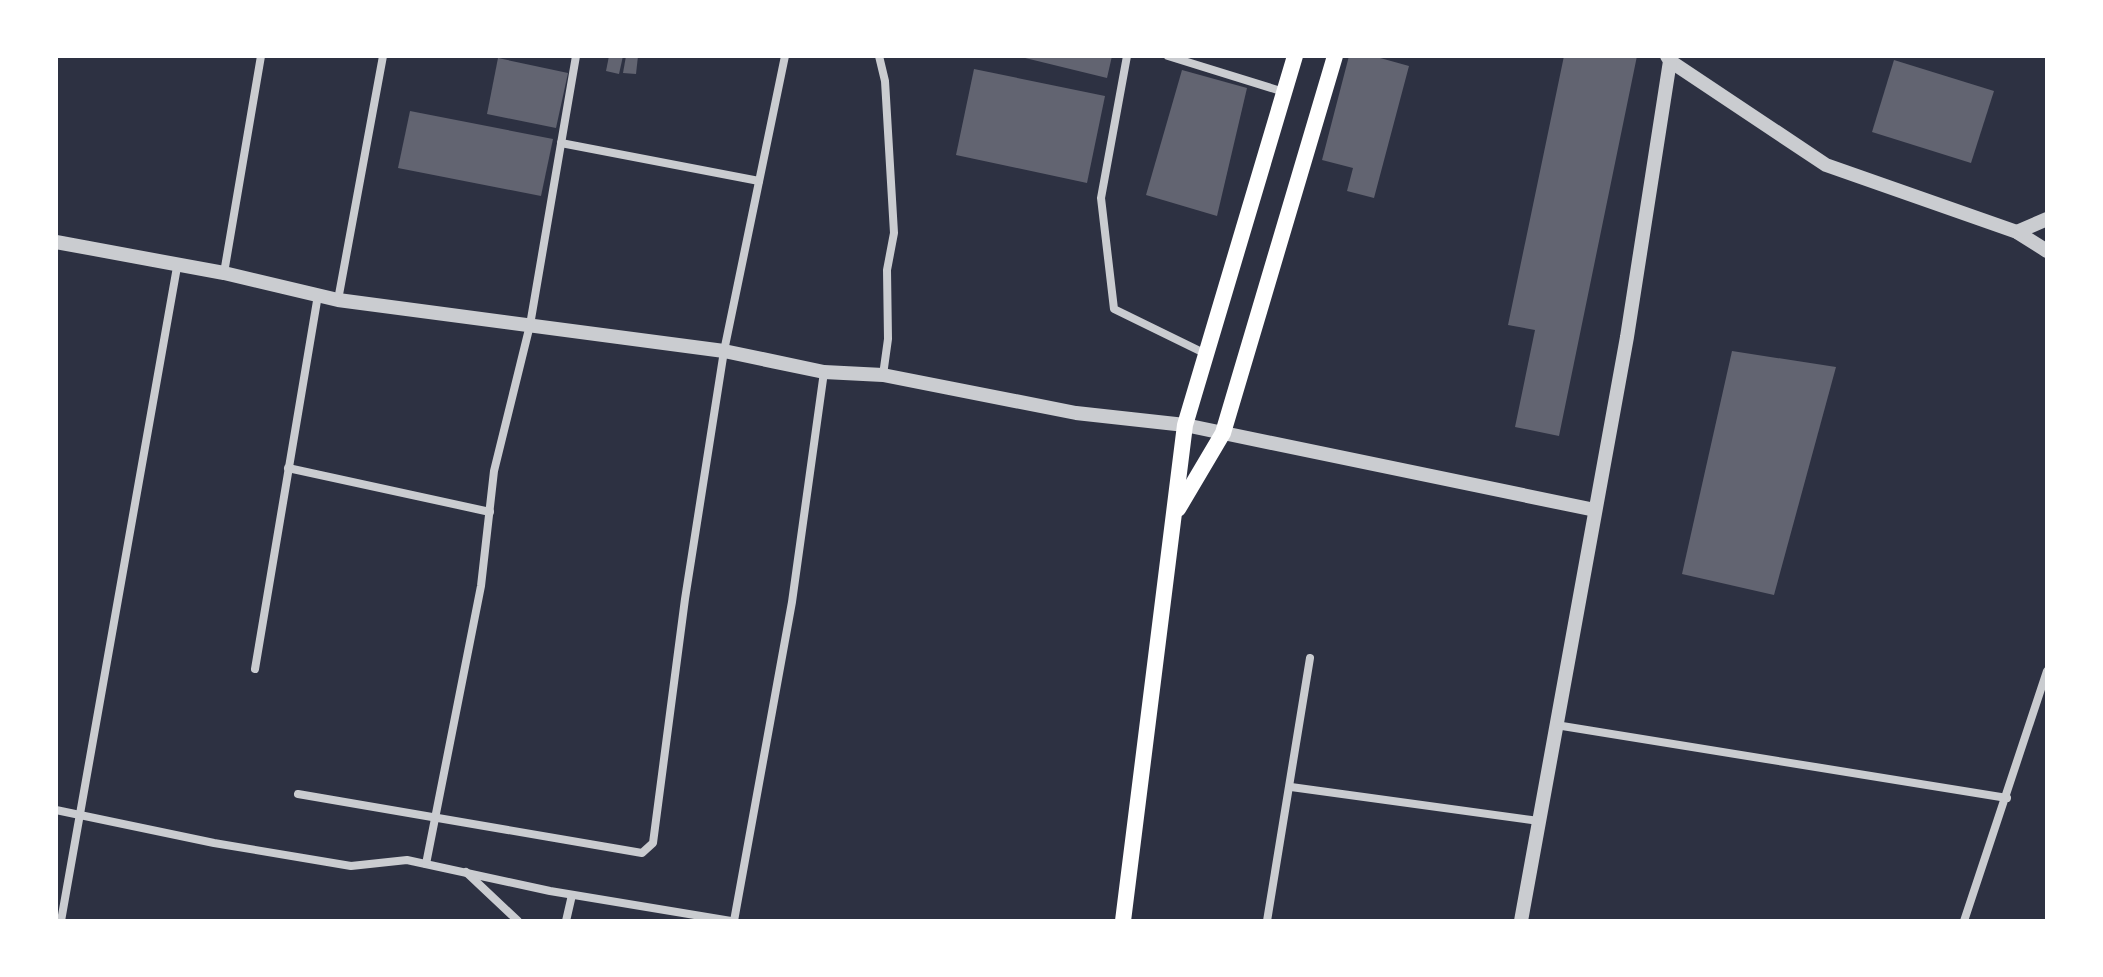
<svg xmlns="http://www.w3.org/2000/svg" width="2103" height="977" viewBox="0 0 2103 977" font-family="Karla,sans-serif">
<style>
.building{fill:#626471}
.lines{fill:none;stroke-linecap:round;stroke-linejoin:round}
.minor{stroke:#caccd0;stroke-width:8}
.tertiary{stroke:#caccd0;stroke-width:14}
.secondary{stroke:#fff;stroke-width:16}
</style>
<rect width="100%" height="100%" fill="#2d3142"/>
<!-- building -->
<g class="building">
<path d="M609,56H623L619,74L606,71Z"/>
<path d="M626,56H638L636,74L623,73Z"/>
<path d="M1017,56H1112L1107,78Z"/>
<path d="M1349,56H1373L1409,66L1374,198L1347,191L1353,168L1322,160Z"/>
<path d="M1564,56H1637L1559,436L1515,427L1535,330L1508,325Z"/>
<path d="M498,58L568,73L556,128L487,114Z"/>
<path d="M1894,60L1994,91L1971,163L1872,132Z"/>
<path d="M974,69L1105,96L1087,183L956,155Z"/>
<path d="M1182,70L1247,88L1217,216L1146,195Z"/>
<path d="M410,111L553,139L541,196L398,168Z"/>
<path d="M1732,351L1836,367L1774,595L1682,574Z"/>
</g>
<g class="lines">
<!-- minor -->
<g class="minor">
<path d="M879,56L885,81L894,233L887,270L888,339L883,375"/>
<path d="M1127,56L1101,198L1114,309L1204,353"/>
<path d="M1168,56L1284,92"/>
<path d="M561,143L759,181"/>
<path d="M224,273L261,56"/>
<path d="M338,300L383,56"/>
<path d="M288,468L490,512"/>
<path d="M255,669L318,295"/>
<path d="M1556,725L2007,798"/>
<path d="M1291,787L1539,821"/>
<path d="M298,794L642,853L653,843L685,599L724,351L785,56"/>
<path d="M56,810L214,843L351,866L407,860L550,891L731,921"/>
<path d="M426,864L481,586L494,471L530,325L576,56"/>
<path d="M466,872L518,921"/>
<path d="M61,921L177,267"/>
<path d="M566,921L572,895"/>
<path d="M734,921L792,602L824,372"/>
<path d="M1267,921L1310,658"/>
<path d="M1964,921L2047,671"/>
</g>
<!-- tertiary -->
<g class="tertiary">
<path d="M1670,61L1826,165L2017,232L2047,251"/>
<path d="M2017,232L2047,219"/>
<path d="M56,242L224,273L338,300L724,351L824,372L883,375L1076,413L1185,425L1595,510"/>
<path d="M1521,921L1627,337L1670,61L1667,56"/>
</g>
<!-- secondary -->
<g class="secondary">
<path d="M1178,509L1223,433L1335,56"/>
<path d="M1123,921L1185,425L1295,56"/>
</g>
</g>
<!-- border -->
<rect width="2103" height="977" fill="none" stroke="#ffffff" stroke-width="116"/>
</svg>
